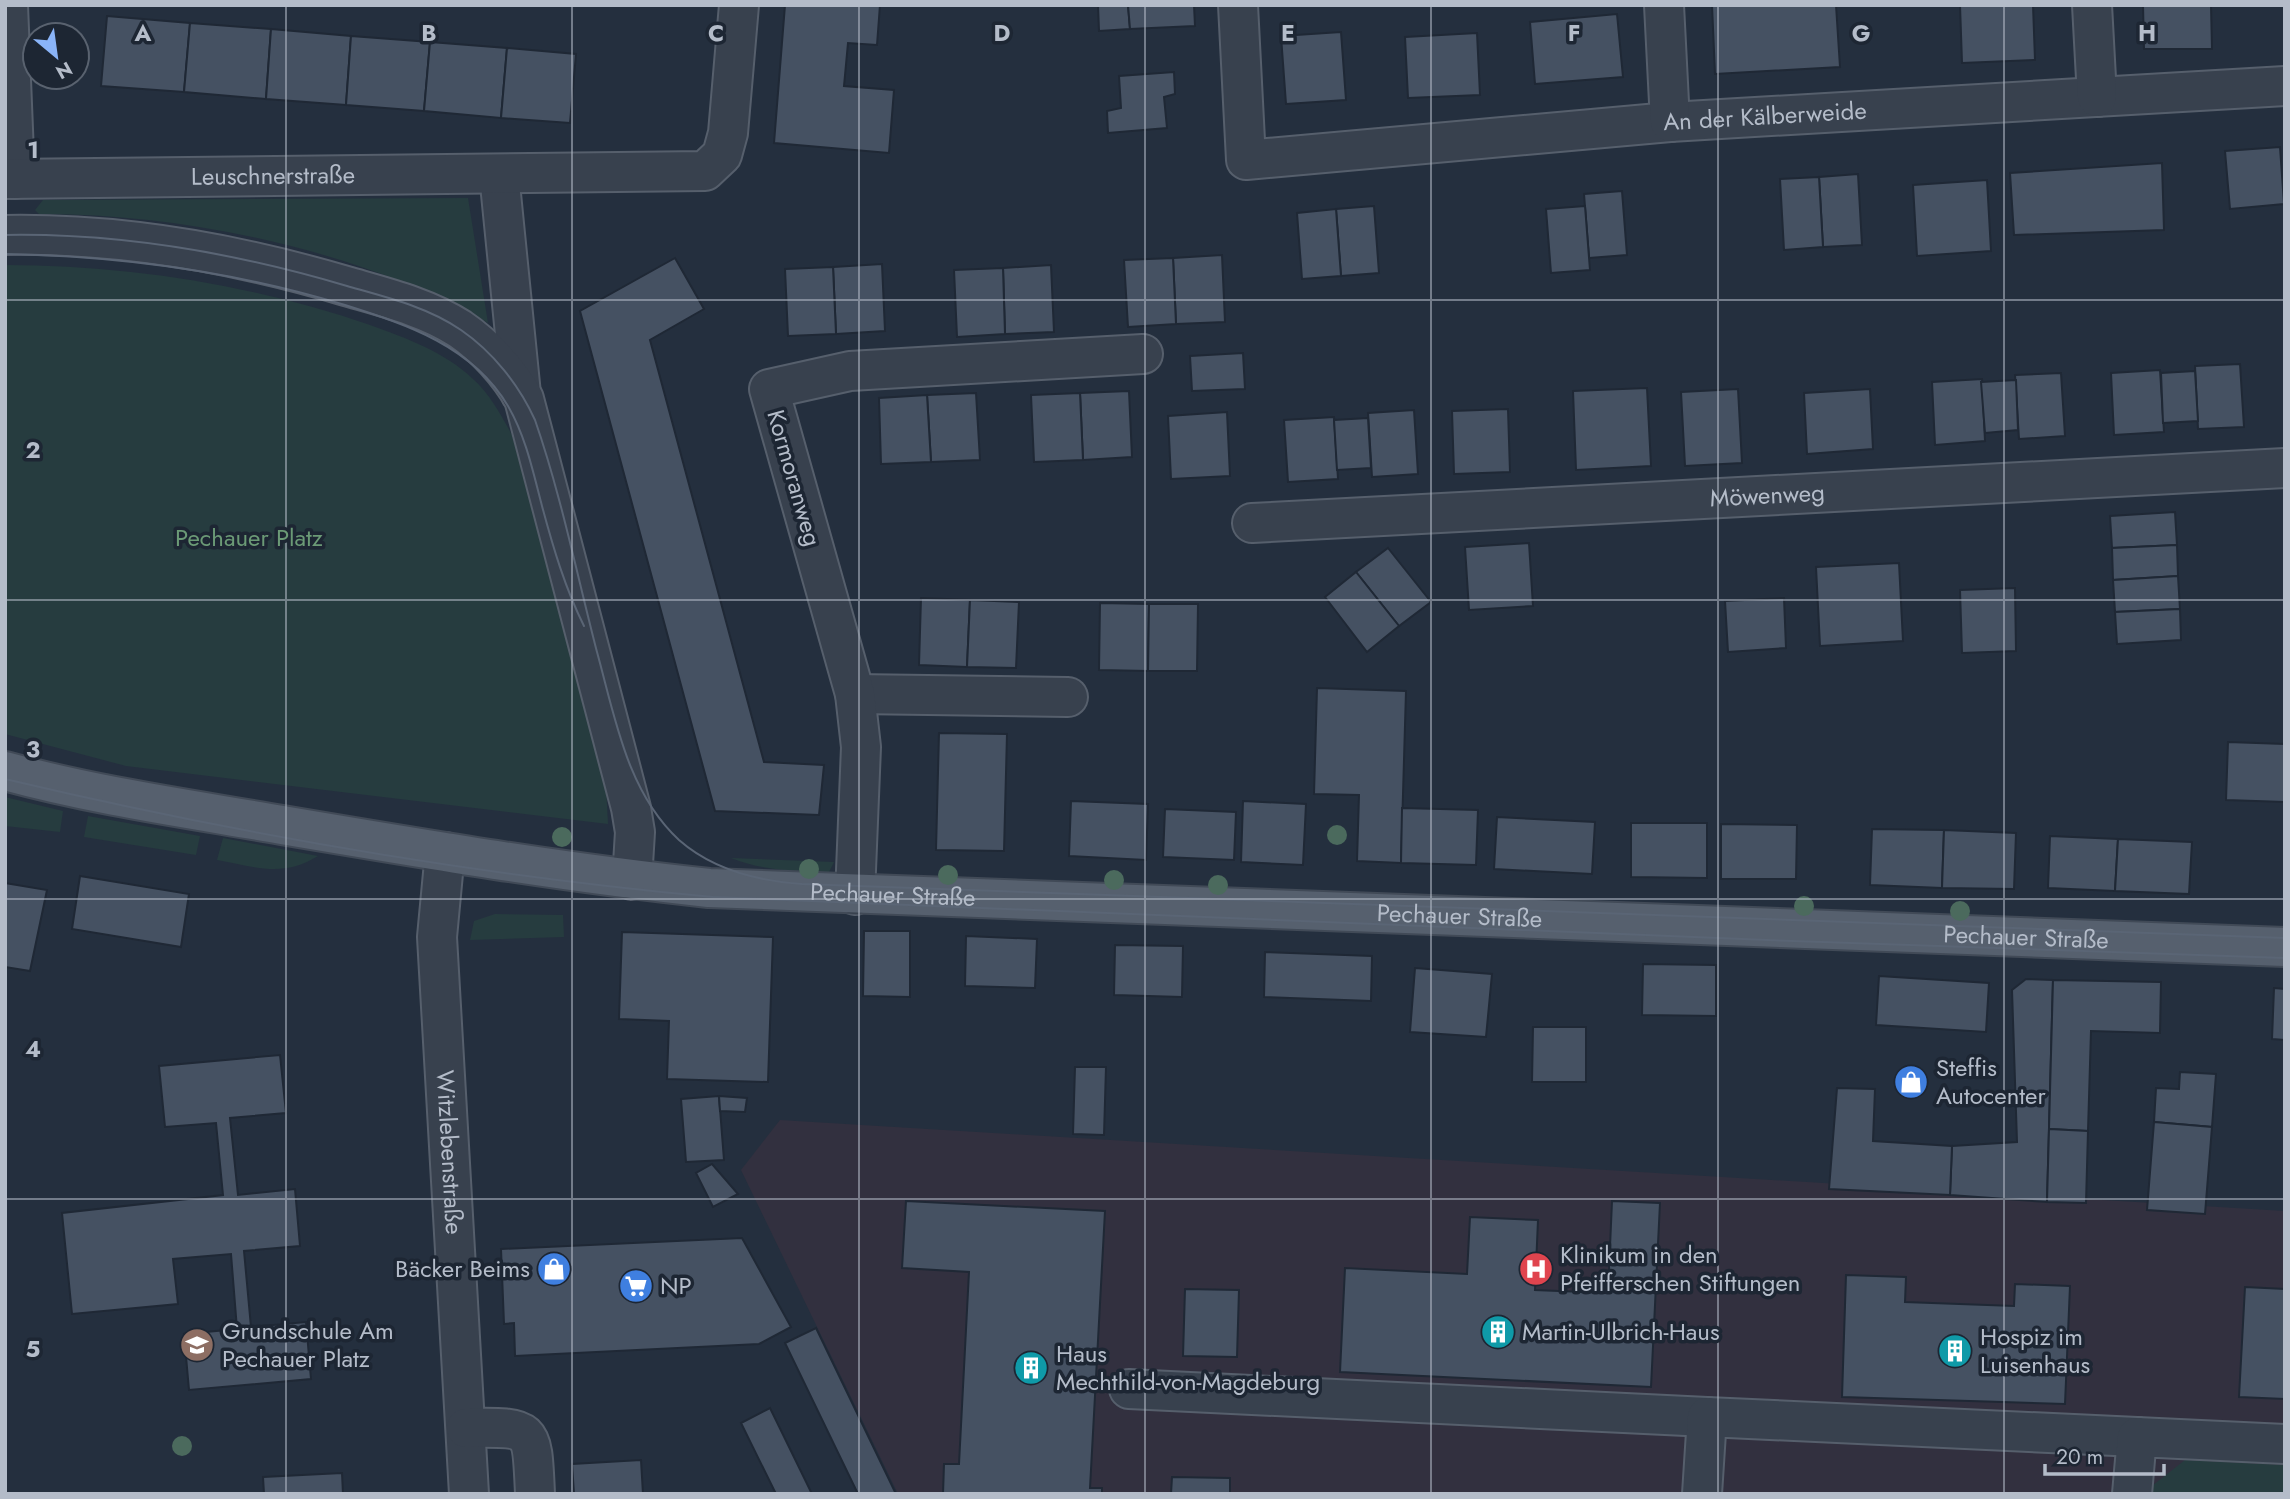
<svg xmlns="http://www.w3.org/2000/svg" width="2290" height="1499" viewBox="0 0 2290 1499" font-family="Jost,sans-serif">
<style>
.medical{fill:#32303f}
.green{fill:#263c3f}
.building{fill:#455162;stroke:#1f2835;stroke-width:2}
.lines{fill:none;stroke-linecap:round;stroke-linejoin:round}
.minor-casing{stroke:#565f6c;stroke-width:42}
.major-casing{stroke:#414a57;stroke-width:42}
.minor{stroke:#38414e;stroke-width:38}
.major{stroke:#56606e;stroke-width:38}
.tram{stroke:#5a6575;stroke-width:2}
.tree{fill:#4b6a5d}
.grid{fill:none;stroke:#b4bcc9;stroke-width:2;stroke-opacity:0.55}
.labels{text-anchor:middle;stroke-width:7;stroke-linejoin:round;paint-order:stroke}
.street-label{font-size:24px;fill:#b4bcc9;stroke:#1d2633}
.park-label{font-size:24px;fill:#6b9a76;stroke:#1d2633}
.poi-label{font-size:24px;fill:#b4bcc9;stroke:#1d2633;text-anchor:start}
.grid-label{font-size:23px;text-anchor:middle;font-weight:bold;fill:#b4bcc9;stroke:#1d2633;stroke-width:7;stroke-linejoin:round;paint-order:stroke}
</style>
<rect width="100%" height="100%" fill="#242f3e"/>
<!-- medical -->
<path class="medical" d="M780,1120L2285,1211V1494H898L741,1170Z"/>
<!-- green -->
<g class="green">
<path d="M468,198L488,323C363,251 184,213 39,214L35,210L43,200Z"/>
<path d="M5,265C128,265 254,285 370,325C406,338 445,352 473,379C490,394 501,415 512,435L606,785L608,824L126,766L5,734Z"/>
<path d="M5,797L63,811L60,832L5,826Z"/>
<path d="M88,816L200,836L196,855L84,837Z"/>
<path d="M223,838L318,856C282,878 257,867 217,860Z"/>
<path d="M731,858L834,862L829,872C795,871 763,871 731,858Z"/>
<path d="M495,914L563,915L564,937L470,940L474,921Z"/>
<path d="M2185,1460L2285,1465V1494H2148V1489Z"/>
</g>
<!-- building -->
<g class="building">
<path d="M785,5H880L877,45L848,43L844,86L894,90L889,153L774,143Z"/>
<path d="M1098,5H1128L1130,29L1099,31Z"/>
<path d="M1128,5H1194L1195,26L1130,29Z"/>
<path d="M1712,5H1836L1840,67L1715,74Z"/>
<path d="M1960,5H2033L2035,60L1962,63Z"/>
<path d="M2143,5H2211L2212,49H2144Z"/>
<path d="M1617,14L1623,77L1535,84L1530,22Z"/>
<path d="M107,16L190,23L184,92L101,86Z"/>
<path d="M190,23L271,29L266,99L184,92Z"/>
<path d="M271,29L351,36L346,105L266,99Z"/>
<path d="M1341,32L1346,100L1286,104L1281,36Z"/>
<path d="M1477,33L1480,95L1408,98L1405,37Z"/>
<path d="M351,36L430,42L424,111L346,105Z"/>
<path d="M430,42L507,48L501,118L424,111Z"/>
<path d="M507,48L576,54L570,123L501,118Z"/>
<path d="M1174,72L1175,94L1164,97L1167,128L1108,133L1107,111L1121,108L1119,76Z"/>
<path d="M2280,147L2284,204L2230,209L2225,151Z"/>
<path d="M2162,163L2164,230L2014,235L2010,173Z"/>
<path d="M1858,174L1862,245L1823,247L1819,177Z"/>
<path d="M1819,177L1823,247L1784,250L1780,179Z"/>
<path d="M1987,180L1991,251L1917,256L1913,185Z"/>
<path d="M1622,191L1627,255L1589,258L1584,194Z"/>
<path d="M1374,206L1379,273L1341,276L1336,209Z"/>
<path d="M1585,206L1590,270L1551,273L1546,209Z"/>
<path d="M1336,209L1341,276L1302,279L1297,213Z"/>
<path d="M1222,255L1225,322L1176,324L1173,258Z"/>
<path d="M675,258L704,309L650,340L764,762L824,765L819,815L715,811L580,311Z"/>
<path d="M1173,258L1176,324L1128,327L1124,260Z"/>
<path d="M882,264L885,331L836,334L833,267Z"/>
<path d="M1051,265L1054,332L1005,334L1003,268Z"/>
<path d="M833,267L836,334L788,336L785,269Z"/>
<path d="M1003,268L1005,334L957,337L954,270Z"/>
<path d="M1243,353L1245,389L1192,391L1190,356Z"/>
<path d="M2240,364L2244,427L2198,429L2195,366Z"/>
<path d="M2160,370L2164,432L2114,435L2111,373Z"/>
<path d="M2195,371L2198,421L2163,423L2161,373Z"/>
<path d="M2061,373L2065,436L2019,439L2015,375Z"/>
<path d="M1982,379L1985,441L1935,445L1932,382Z"/>
<path d="M2016,380L2018,430L1985,433L1981,382Z"/>
<path d="M1647,388L1651,466L1576,470L1573,391Z"/>
<path d="M1738,389L1742,463L1685,466L1681,392Z"/>
<path d="M1870,389L1873,449L1807,454L1804,393Z"/>
<path d="M1129,391L1132,457L1083,460L1080,393Z"/>
<path d="M976,393L980,460L931,462L927,395Z"/>
<path d="M1080,393L1083,460L1034,462L1031,395Z"/>
<path d="M927,395L931,462L881,464L879,398Z"/>
<path d="M1508,409L1510,472L1454,474L1452,411Z"/>
<path d="M1414,410L1418,474L1372,477L1368,413Z"/>
<path d="M1227,412L1230,476L1171,479L1168,416Z"/>
<path d="M1334,417L1338,479L1288,482L1284,420Z"/>
<path d="M1368,418L1371,468L1337,470L1334,420Z"/>
<path d="M2175,512L2177,545L2112,548L2110,516Z"/>
<path d="M1529,543L1533,606L1469,610L1465,547Z"/>
<path d="M2177,545L2178,576L2113,580L2112,548Z"/>
<path d="M1388,548L1431,602L1399,626L1356,572Z"/>
<path d="M1899,563L1903,641L1820,646L1816,567Z"/>
<path d="M1356,572L1399,626L1367,652L1325,597Z"/>
<path d="M2178,576L2180,609L2115,612L2113,580Z"/>
<path d="M2015,588L2016,651L1962,653L1960,590Z"/>
<path d="M921,598L970,600L967,667L919,665Z"/>
<path d="M1784,598L1786,648L1728,652L1725,601Z"/>
<path d="M970,600L1019,602L1016,668L967,667Z"/>
<path d="M1100,603L1149,604L1148,671L1099,670Z"/>
<path d="M1149,604H1198L1197,671H1148Z"/>
<path d="M2180,609L2181,640L2117,644L2115,612Z"/>
<path d="M1317,688L1406,691L1401,863L1357,861L1359,795L1314,794Z"/>
<path d="M939,733L1007,734L1004,851L936,850Z"/>
<path d="M2228,742L2285,744V802L2226,800Z"/>
<path d="M1071,801L1148,804L1146,860L1069,856Z"/>
<path d="M1243,801L1306,804L1303,865L1241,862Z"/>
<path d="M1402,808L1478,810L1476,865L1401,863Z"/>
<path d="M1165,809L1236,812L1234,860L1163,857Z"/>
<path d="M1497,817L1595,822L1592,874L1494,869Z"/>
<path d="M1631,823H1707V878L1631,877Z"/>
<path d="M1721,824L1797,825L1796,879H1721Z"/>
<path d="M1872,829L1944,830L1942,888L1870,885Z"/>
<path d="M1944,830L2016,833L2014,889L1942,888Z"/>
<path d="M2050,836L2118,839L2115,891L2048,888Z"/>
<path d="M2118,839L2192,842L2189,894L2115,891Z"/>
<path d="M80,876L189,894L181,947L72,929Z"/>
<path d="M5,883L47,890L30,971L5,967Z"/>
<path d="M864,931H910V997L863,996Z"/>
<path d="M622,932L773,937L768,1082L667,1079L669,1021L619,1019Z"/>
<path d="M966,936L1037,939L1035,988L965,986Z"/>
<path d="M1115,945L1183,946L1182,997L1114,995Z"/>
<path d="M1265,952L1372,956L1371,1001L1264,997Z"/>
<path d="M1643,964L1716,965V1016L1642,1015Z"/>
<path d="M1415,968L1492,974L1486,1037L1410,1032Z"/>
<path d="M1879,976L1989,983L1986,1032L1876,1025Z"/>
<path d="M2026,979L2053,980L2047,1202L1950,1195L1952,1146L2017,1142L2012,990Z"/>
<path d="M2053,980L2161,982L2160,1033L2091,1031L2088,1131L2049,1129Z"/>
<path d="M2274,988L2285,989V1040L2272,1039Z"/>
<path d="M1533,1027H1586V1082H1532Z"/>
<path d="M280,1055L286,1113L230,1118L238,1195L295,1189L300,1246L244,1251L251,1327L306,1322L311,1379L189,1390L184,1334L237,1329L231,1254L173,1259L178,1304L72,1314L62,1213L223,1195L216,1123L165,1127L159,1066Z"/>
<path d="M1075,1067H1106L1104,1135L1073,1134Z"/>
<path d="M2180,1072L2216,1074L2212,1127L2154,1122L2156,1088L2179,1089Z"/>
<path d="M1837,1088L1875,1089L1873,1141L1952,1146L1950,1195L1829,1189Z"/>
<path d="M719,1096L724,1160L686,1162L681,1099Z"/>
<path d="M719,1096L747,1098L745,1112L720,1111Z"/>
<path d="M2154,1122L2212,1127L2205,1214L2147,1210Z"/>
<path d="M2049,1129L2088,1131L2086,1203L2047,1202Z"/>
<path d="M712,1164L738,1194L713,1207L696,1173Z"/>
<path d="M906,1201L1105,1211L1090,1488H1102V1494H943L944,1464H959L969,1272L902,1268Z"/>
<path d="M1612,1201L1660,1203L1651,1387L1340,1372L1345,1268L1467,1274L1470,1217L1538,1220L1535,1290L1608,1293Z"/>
<path d="M742,1238L791,1327L759,1344L515,1356L514,1323L504,1324L501,1249Z"/>
<path d="M1846,1275L1906,1277L1905,1302L2014,1306L2015,1284L2070,1286L2065,1404L1842,1397Z"/>
<path d="M2245,1287L2285,1289V1399L2239,1397Z"/>
<path d="M1185,1289L1239,1290L1237,1357L1183,1356Z"/>
<path d="M816,1328L896,1494H858L785,1343Z"/>
<path d="M770,1408L812,1494H776L741,1423Z"/>
<path d="M641,1460L643,1494H574L572,1464Z"/>
<path d="M342,1473L343,1494H264L263,1477Z"/>
<path d="M1172,1477L1230,1478V1494H1171Z"/>
</g>
<g class="lines">
<!-- minor casing -->
<g class="minor-casing">
<g id="minor">
<path d="M8,5L15,179"/>
<path id="s1" d="M1238,5L1246,160L1670,122L2285,86"/>
<path d="M1664,5L1670,122"/>
<path d="M2092,5L2097,97"/>
<path d="M499,174L521,394"/>
<path id="s2" d="M5,179L705,171L722,155L728,133L739,5"/>
<path d="M5,235C122,233 235,253 346,286C384,297 426,307 460,329C485,346 509,372 524,399L631,808L635,832L632,880"/>
<path id="s3" d="M1252,523L2285,468"/>
<path d="M855,694L1068,697"/>
<path id="s4" d="M445,852L437,937L469,1494"/>
<path d="M855,895L861,747L855,694L769,389L850,371L1143,354"/>
<path d="M1129,1389L1707,1417"/>
<path d="M466,1428C534,1427 532,1426 535,1494"/>
<path d="M1702,1494L1707,1417L2137,1437"/>
<path d="M2132,1494L2137,1437L2285,1444"/>
</g>
</g>
<!-- major casing -->
<g class="major-casing">
<g id="major">
<path id="s5" d="M5,771C96,796 190,809 282,825C424,849 566,873 709,888L2285,947"/>
</g>
</g>
<!-- minor -->
<use href="#minor" class="minor"/>
<!-- major -->
<use href="#major" class="major"/>
<!-- tram -->
<g class="tram">
<path d="M5,235C122,233 236,253 347,286C386,297 428,307 461,330C493,352 519,385 535,420C561,495 577,575 597,652C615,717 627,792 679,840C713,870 758,881 802,884L2285,938"/>
<path d="M5,254C122,256 233,271 345,305C408,325 472,346 508,406C526,437 533,472 542,506C553,547 565,588 584,626"/>
<path d="M5,779C238,834 475,875 713,897L1767,940L2285,958"/>
</g>
</g>
<!-- trees -->
<g class="tree">
<circle cx="1337" cy="835" r="10"/>
<circle cx="562" cy="837" r="10"/>
<circle cx="809" cy="869" r="10"/>
<circle cx="948" cy="875" r="10"/>
<circle cx="1114" cy="880" r="10"/>
<circle cx="1218" cy="885" r="10"/>
<circle cx="1804" cy="906" r="10"/>
<circle cx="1960" cy="911" r="10"/>
<circle cx="182" cy="1446" r="10"/>
</g>
<!-- grid -->
<path class="grid" d="M286,5V1494M572,5V1494M859,5V1494M1145,5V1494M1431,5V1494M1718,5V1494M2004,5V1494M5,300H2285M5,600H2285M5,899H2285M5,1199H2285"/>
<!-- icons -->
<defs>
<g id="shop-disc" transform="scale(1.75)"><circle r="9.5" fill="#3f7fe0" stroke="#1d2633"/><path d="M-5-2.5h2.3a2.7 3.5 0 0 1 5.4 0H5L5.5 6h-11ZM-1.5-2.5h3a1.5 2.3 0 0 0-3 0Z" fill="#fff"/></g>
<g id="hospital-disc" transform="scale(1.75)"><circle r="9.5" fill="#e0444e" stroke="#1d2633"/><path d="M-5-5h3v3.5h4V-5h3V5h-3V1.5h-4V5h-3Z" fill="#fff"/></g>
<g id="supermarket-disc" transform="scale(1.75)"><circle r="9.5" fill="#3f7fe0" stroke="#1d2633"/><path d="M-6-5.5h2.5l.6 2H6L4.5 2H-2.5L-4.4-4H-6ZM-1.5 3.2a1.3 1.3 0 1 0 .1 0ZM3 3.2a1.3 1.3 0 1 0 .1 0Z" fill="#fff"/></g>
<g id="building-disc" transform="scale(1.75)"><circle r="9.5" fill="#0f9aa8" stroke="#1d2633"/><path d="M-4-6H4V6H1V3H-1V6H-4ZM-2.5-4.3h1.7v1.8h-1.7ZM.8-4.3h1.7v1.8H.8ZM-2.5-1h1.7V.8h-1.7ZM.8-1h1.7V.8H.8Z" fill="#fff"/></g>
<g id="school-disc" transform="scale(1.75)"><circle r="9.5" fill="#8d6e63" stroke="#1d2633"/><path d="M0-5L7-2L0 1L-7-2ZM-4 1L0 2.5L4 1V4Q0 6-4 4Z" fill="#fff"/></g>
</defs>
<g fill-rule="evenodd">
<use href="#shop-disc" x="1911" y="1082"/>
<use href="#shop-disc" x="554" y="1269"/>
<use href="#hospital-disc" x="1536" y="1269"/>
<use href="#supermarket-disc" x="636" y="1286"/>
<use href="#building-disc" x="1498" y="1332"/>
<use href="#school-disc" x="197" y="1345"/>
<use href="#building-disc" x="1955" y="1351"/>
<use href="#building-disc" x="1031" y="1368"/>
</g>
<g class="labels">
<!-- street labels -->
<g class="street-label">
<text dy="8" stroke="none"><textPath href="#s1" startOffset="676">An der Kälberweide</textPath></text>
<text dy="8" stroke="none"><textPath href="#s2" startOffset="268">Leuschnerstraße</textPath></text>
<text transform="translate(794 478) rotate(74)" y="8">Kormoranweg</text>
<text dy="8" stroke="none"><textPath href="#s3" startOffset="516">Möwenweg</textPath></text>
<text dy="8" stroke="none"><textPath href="#s5" startOffset="898">Pechauer Straße</textPath></text>
<text dy="8" stroke="none"><textPath href="#s5" startOffset="1465">Pechauer Straße</textPath></text>
<text dy="8" stroke="none"><textPath href="#s5" startOffset="2032">Pechauer Straße</textPath></text>
<text dy="8" stroke="none"><textPath href="#s4" startOffset="301">Witzlebenstraße</textPath></text>
</g>
<!-- park labels -->
<g class="park-label">
<text x="249" y="546">Pechauer Platz</text>
</g>
<!-- poi labels -->
<g class="poi-label">
<text x="1936" y="1076">Steffis<tspan x="1936" dy="28">Autocenter</tspan></text>
<text x="1560" y="1263">Klinikum in den<tspan x="1560" dy="28">Pfeifferschen Stiftungen</tspan></text>
<text x="530" y="1277" text-anchor="end">Bäcker Beims</text>
<text x="660" y="1294">NP</text>
<text x="222" y="1339">Grundschule Am<tspan x="222" dy="28">Pechauer Platz</tspan></text>
<text x="1522" y="1340">Martin-Ulbrich-Haus</text>
<text x="1980" y="1345">Hospiz im<tspan x="1980" dy="28">Luisenhaus</tspan></text>
<text x="1056" y="1362">Haus<tspan x="1056" dy="28">Mechthild-von-Magdeburg</tspan></text>
</g>
</g>
<g class="grid-label">
<text x="143" y="41">A</text>
<text x="429" y="41">B</text>
<text x="716" y="41">C</text>
<text x="1002" y="41">D</text>
<text x="1288" y="41">E</text>
<text x="1574" y="41">F</text>
<text x="1861" y="41">G</text>
<text x="2147" y="41">H</text>
<text x="33" y="158">1</text>
<text x="33" y="458">2</text>
<text x="33" y="757">3</text>
<text x="33" y="1057">4</text>
<text x="33" y="1357">5</text>
</g>
<!-- border -->
<rect width="2290" height="1499" fill="none" stroke="#b4bcc9" stroke-width="14"/>
<!-- north arrow -->
<g transform="translate(56 56) rotate(151)"><circle r="33" fill="#1d2633" stroke="#59626f" stroke-width="2"/>
<path d="M0-5L12 26L0 18L-12 26Z" fill="#8ab4f8"/>
<text y="-10" font-size="19" font-weight="bold" text-anchor="middle" fill="#b4bcc9">N</text>
</g>
<!-- scale -->
<path d="M2045 1464v10h119v-10" fill="none" stroke="#b4bcc9" stroke-width="3.5"/>
<text x="2056" y="1464" font-size="21" fill="#b4bcc9" stroke="#1d2633" stroke-width="5" paint-order="stroke">20 m</text>
</svg>
